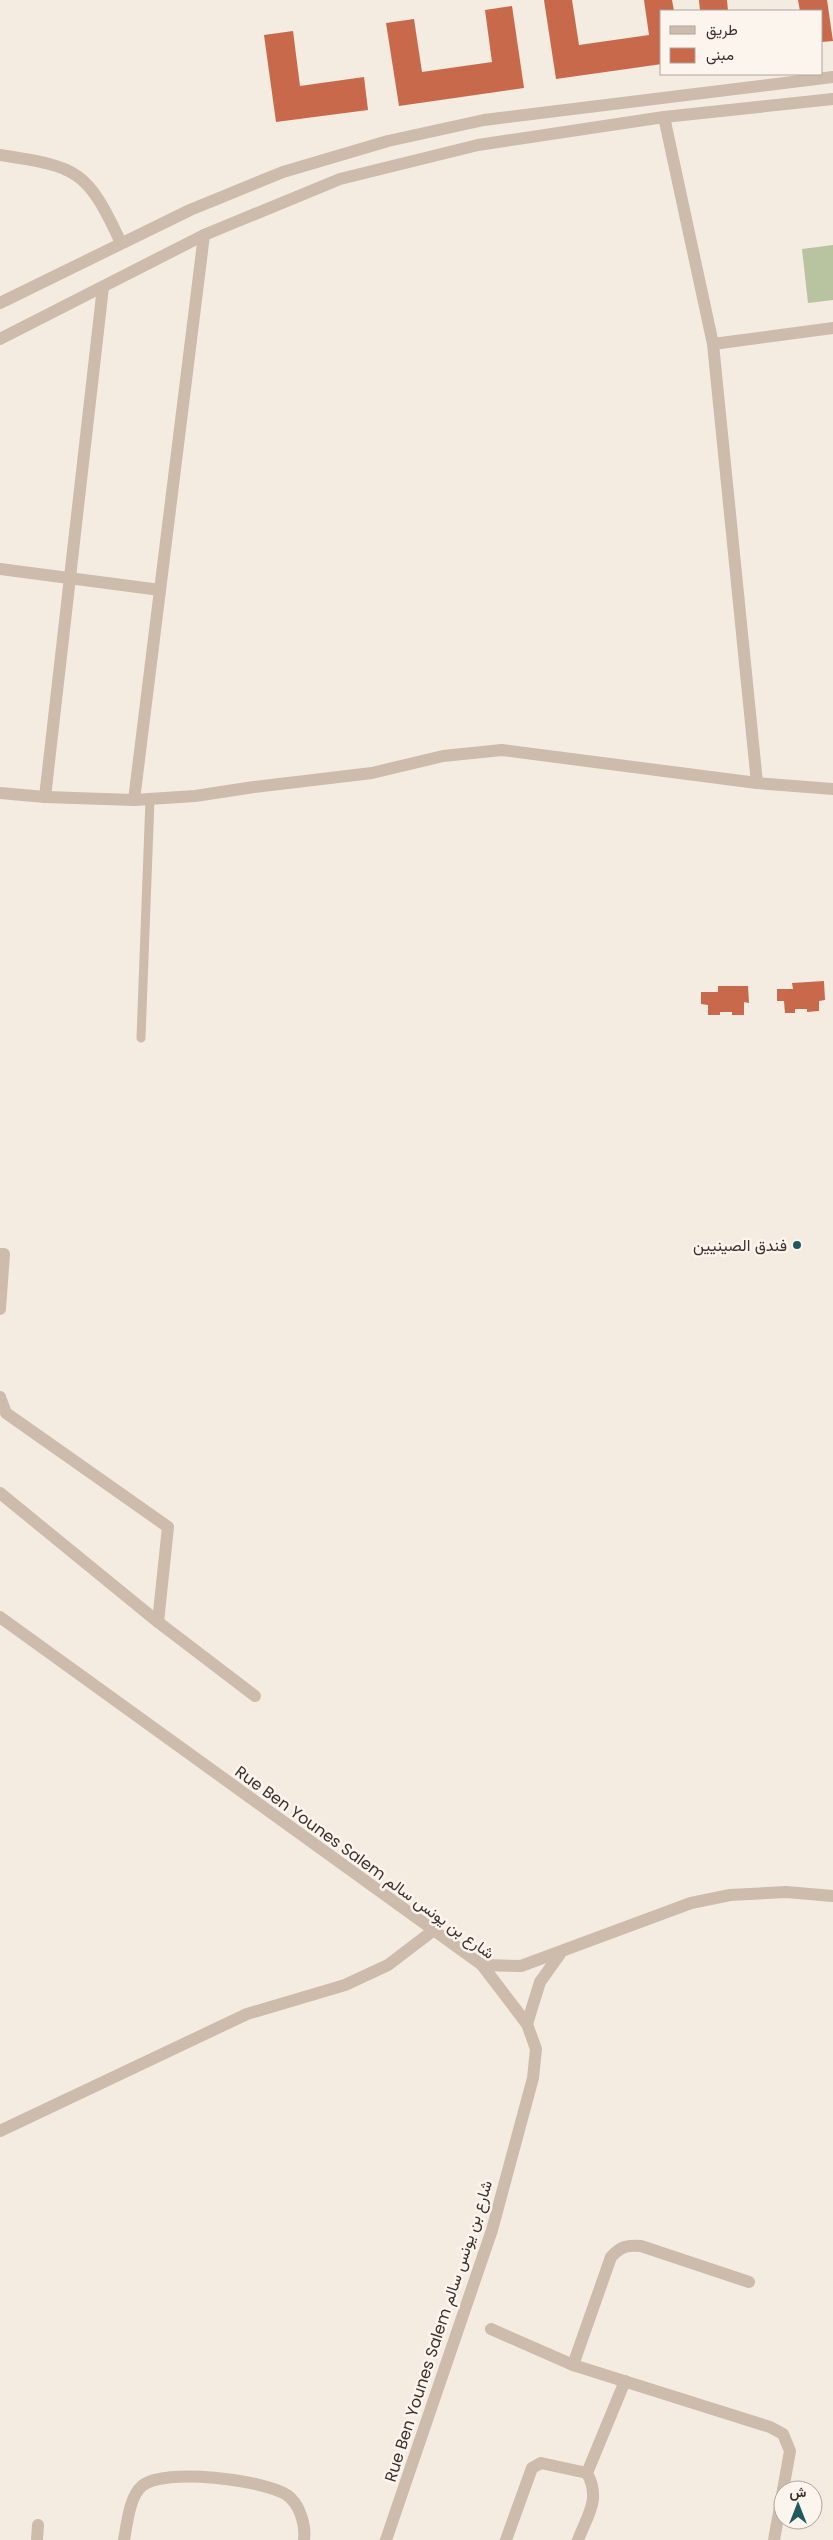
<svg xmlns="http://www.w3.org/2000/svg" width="833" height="2540" viewBox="0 0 833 2540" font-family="Poppins,Vazirmatn,sans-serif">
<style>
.green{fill:#b8c4a0}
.building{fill:#c8694b}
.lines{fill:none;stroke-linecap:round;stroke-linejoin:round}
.lane{stroke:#cdbbac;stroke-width:9}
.street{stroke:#cdbbac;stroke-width:12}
.poi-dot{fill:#1f5a5e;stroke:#fbf5ee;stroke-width:2}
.labels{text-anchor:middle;stroke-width:5;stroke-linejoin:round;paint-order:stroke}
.poi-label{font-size:16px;fill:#3b302b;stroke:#fbf5ee;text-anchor:end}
.street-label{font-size:16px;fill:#3b302b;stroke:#fbf5ee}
</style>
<rect width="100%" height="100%" fill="#f4ebe1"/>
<!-- green -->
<path class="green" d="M833,245V300L808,303L802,249Z"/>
<!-- building -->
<g class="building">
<path d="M544,0H572L579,45L649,35L644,0H672L674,11H662V64L556,79Z"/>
<path d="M699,0H727L728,11H700Z"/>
<path d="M798,0H827L833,41L822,42V11H800Z"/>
<path d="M512,6L524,88L399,106L386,23L414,19L422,72L492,62L485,10Z"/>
<path d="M293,31L300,86L364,77L368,110L276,122L264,35Z"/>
<path d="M824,981L825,1000L819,1001V1011L807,1012V1009H795V1013H785L784,1001H777V989H793L792,983Z"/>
<path d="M718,986H748L749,1003L744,1002V1015H732V1012H720V1015H708V1005L701,1004V992H718Z"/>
</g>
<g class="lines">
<!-- lane -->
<path class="lane" d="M141,1038L150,799"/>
<!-- street -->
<g class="street">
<path d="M664,117L713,344L757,783"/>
<path d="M0,155C79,167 87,170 121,243"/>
<path d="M0,303L190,210L283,172L388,141L484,120L833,77"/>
<path d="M0,339L204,235L340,179L478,145L664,117L833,99"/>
<path d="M713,344L833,328"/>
<path d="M0,569L160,590"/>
<path d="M0,793L45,797L134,800L195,796L254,787L372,773L443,756L502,750L757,783L833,789"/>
<path d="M45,797L103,287"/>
<path d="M134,800L204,235"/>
<path d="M0,1254H4L0,1309"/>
<path d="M0,1397L6,1413L168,1527L158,1622"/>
<path d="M0,1493L158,1622L255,1696"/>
<path d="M0,1617L482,1965L527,2024L536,2049L533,2078L492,2230L386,2540"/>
<path d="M482,1965L521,1966L691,1903L730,1895L786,1892L833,1896"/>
<path d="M527,2024L540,1982L560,1954"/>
<path d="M0,2131L247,2014L345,1985L388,1965L434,1930"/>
<path d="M491,2329L573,2365L770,2427L783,2434L790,2451L783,2490"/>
<path d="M573,2365L611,2257C621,2246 627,2245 641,2246L749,2282"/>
<path d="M37,2540L38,2525"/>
<path d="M124,2540C127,2525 129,2497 142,2486C164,2467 264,2480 287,2495C300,2504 306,2526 304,2540"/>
<path d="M506,2540L532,2468L541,2463L587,2473"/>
<path d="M578,2540C588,2514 601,2499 587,2473L625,2381"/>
<path d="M774,2540L783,2490"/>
</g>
</g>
<!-- markers -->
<circle class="poi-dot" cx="797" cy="1245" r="5"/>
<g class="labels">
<!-- poi labels -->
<g class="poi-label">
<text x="787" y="1251">فندق الصينيين</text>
</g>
<!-- street labels -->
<g class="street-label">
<text transform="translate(365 1862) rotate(36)" y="6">Rue Ben Younes Salem شارع بن يونس سالم</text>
<text transform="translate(438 2331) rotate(-72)" y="6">Rue Ben Younes Salem شارع بن يونس سالم</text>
</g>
</g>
<!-- legend -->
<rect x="660" y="10" width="162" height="65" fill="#fbf5ee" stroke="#aea6a0"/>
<rect x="670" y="26" width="25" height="8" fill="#cdbbac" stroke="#aea6a0"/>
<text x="706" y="35" font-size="15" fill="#3b302b">طريق</text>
<rect x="670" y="48" width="25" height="15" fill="#c8694b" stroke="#aea6a0"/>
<text x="706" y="60" font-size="15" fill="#3b302b">مبنى</text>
<!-- north arrow -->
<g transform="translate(798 2505)"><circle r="24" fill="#fbf5ee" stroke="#aea6a0"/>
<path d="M0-4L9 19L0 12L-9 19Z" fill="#1f5a5e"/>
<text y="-8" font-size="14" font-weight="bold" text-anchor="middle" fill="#3b302b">ش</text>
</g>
</svg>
